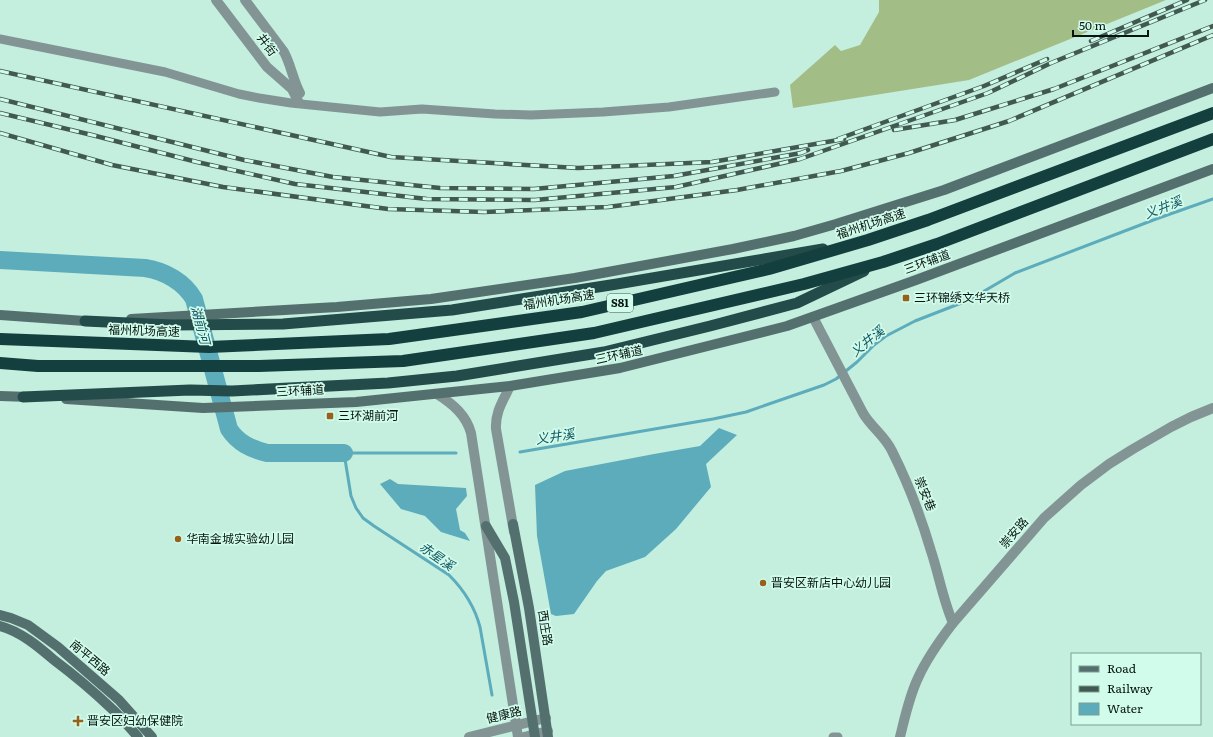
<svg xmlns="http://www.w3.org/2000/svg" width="1213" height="737" viewBox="0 0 1213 737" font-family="Literata,'Noto Sans SC',serif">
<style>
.forest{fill:#a2bd86}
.water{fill:#5cacbc}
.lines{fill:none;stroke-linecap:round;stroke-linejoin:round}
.stream{stroke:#5cacbc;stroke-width:3}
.river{stroke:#5cacbc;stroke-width:18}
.minor{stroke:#829594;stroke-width:9}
.tertiary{stroke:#829594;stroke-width:10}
.secondary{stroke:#54706e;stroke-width:10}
.trunk{stroke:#234b49;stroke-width:11}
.motorway{stroke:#13403e;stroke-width:12}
.rail-casing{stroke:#415950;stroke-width:4.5}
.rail{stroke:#d1fbeb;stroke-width:3;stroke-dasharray:9;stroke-linecap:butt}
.secondary-bridge{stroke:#54706e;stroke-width:10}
.poi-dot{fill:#98611b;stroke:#d1fbeb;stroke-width:1.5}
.labels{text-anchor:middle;stroke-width:3.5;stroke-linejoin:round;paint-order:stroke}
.shield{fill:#d1fbeb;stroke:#425951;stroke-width:1}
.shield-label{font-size:11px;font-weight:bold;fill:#05140f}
.street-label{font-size:12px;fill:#05140f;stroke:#d1fbeb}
.poi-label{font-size:12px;fill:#05140f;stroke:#d1fbeb;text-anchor:start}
.water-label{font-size:13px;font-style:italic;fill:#125662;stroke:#d1fbeb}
</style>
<rect width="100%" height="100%" fill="#c4eede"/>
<!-- forest -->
<path class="forest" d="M879,0H1166L969,80L793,108L790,85L835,45L841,51L860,45L879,12Z"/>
<!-- water -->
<g class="water">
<path d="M719,428L737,435L706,464L711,487L676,529L645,557L606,571L597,581L574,614L556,616L551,614L537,536L535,485L565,471L654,454L700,446Z"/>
<path d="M390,479L398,484L466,488L467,496L456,509L460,530L465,533L470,541L441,532L425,516L401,509L380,484Z"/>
</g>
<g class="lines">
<!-- stream -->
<g class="stream">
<path d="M520,452L713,419L746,412L824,385L836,379L857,362L874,345L886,336L915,321L969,300L1015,273L1156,219L1213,199"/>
<path d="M456,453H344L351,496L356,508L363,518L374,526L449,575C464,590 475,608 480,627L492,695"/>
</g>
<!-- river -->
<path class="river" d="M0,260L145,268C165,271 184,282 194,299L229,429C238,443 251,449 267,453H344"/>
<!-- minor -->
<g class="minor">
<path d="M0,39L165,72L239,94L259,98L291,103L380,112L422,109L495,114L531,115L603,112L669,107L775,92"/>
<path d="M833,737H838"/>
</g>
<!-- tertiary -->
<g class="tertiary">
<path d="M216,0L267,67L292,89L299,103"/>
<path d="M245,0L284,52C291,65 293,80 300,93"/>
<path d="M813,317L863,413C871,427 885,436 892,451C908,483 921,517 931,551C939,575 943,600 953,623"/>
<path d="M510,386C503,401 495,412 496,429L514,532"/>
<path d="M437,394C453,404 466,415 471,433L518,737"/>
<path d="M469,737L546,718"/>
<path d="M524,737L548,731"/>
<path d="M900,737C905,717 909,697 918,678C927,658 940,640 953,623L1044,518L1081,485L1109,464L1133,449L1171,427L1191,417L1213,408"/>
</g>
<!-- secondary -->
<g class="secondary">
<path d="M0,315L85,321H93"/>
<path d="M131,319L337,307L431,299L575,278L733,249L794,236L836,224L944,190L1213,88"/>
<path d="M0,396L30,397"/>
<path d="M66,399L203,408L356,402L510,386L620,368L787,326L916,280L1213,169"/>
<path d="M0,615L11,618L28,625L58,647L119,700L152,737"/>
<path d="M0,626C20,631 39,647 54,660C74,675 93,691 111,708C121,717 129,727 138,737"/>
</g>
<!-- trunk -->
<g class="trunk">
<path d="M85,321L172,325L283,324L452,310L617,284L823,249"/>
<path d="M23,397L190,390L232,391L388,383L457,376L604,352L710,326L797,303L864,271"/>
</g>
<!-- motorway -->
<g class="motorway">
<path d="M0,339L209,347L389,339L582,312L769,269L868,240L928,220L1213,113"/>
<path d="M0,363L38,366H259L403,361L594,333L804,284L883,262L937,244L1213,139"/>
</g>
<!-- rail casing -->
<g class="rail-casing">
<g id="rail">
<path d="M1091,41L1187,0"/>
<path d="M0,71L391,157L578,168L712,162L844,139"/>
<path d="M0,99L244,160L333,177L440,188L534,189L674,176L801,153L808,150"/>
<path d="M0,113L92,135L197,162L295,184L427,199L535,200L676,187L800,159L988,93L1051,63L1205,0"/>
<path d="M894,130L955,120L1054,89L1213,26"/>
<path d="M0,133L112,165L223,187L388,209L484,212L608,207L737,190L841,171L909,153L1009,121L1213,35"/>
<path d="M838,139L984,86L1047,59"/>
</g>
</g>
<!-- rail -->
<use href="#rail" class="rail"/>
<!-- secondary-bridge -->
<g class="secondary-bridge">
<path d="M513,524L529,608L548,737"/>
<path d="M486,526L505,558L514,602L535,737"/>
</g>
</g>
<!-- markers -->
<g class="poi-dot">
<rect x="902" y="294" width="8" height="8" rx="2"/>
<rect x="326" y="412" width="8" height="8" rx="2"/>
<circle cx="178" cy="539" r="4"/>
<circle cx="763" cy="583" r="4"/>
<path d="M76 715h4v4h4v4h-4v4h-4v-4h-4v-4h4z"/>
</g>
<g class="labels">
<!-- shield labels -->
<rect class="shield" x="607" y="294" width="26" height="18" rx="3"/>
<g class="shield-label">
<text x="620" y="307">S81</text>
</g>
<!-- street labels -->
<g class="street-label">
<text transform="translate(267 45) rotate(53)" y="4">井街</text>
<text transform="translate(871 224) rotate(-18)" y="4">福州机场高速</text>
<text transform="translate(927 262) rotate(-20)" y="4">三环辅道</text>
<text transform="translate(559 300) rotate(-9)" y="4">福州机场高速</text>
<text transform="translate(144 331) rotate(2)" y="4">福州机场高速</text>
<text transform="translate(619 355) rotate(-12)" y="4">三环辅道</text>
<text transform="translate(300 391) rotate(-3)" y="4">三环辅道</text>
<text transform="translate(925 494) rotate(68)" y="4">崇安巷</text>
<text transform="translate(1014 533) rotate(-49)" y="4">崇安路</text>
<text transform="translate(545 628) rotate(81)" y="4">西庄路</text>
<text transform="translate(90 658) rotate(40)" y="4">南平西路</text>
<text transform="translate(504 715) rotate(-14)" y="4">健康路</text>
</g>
<!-- poi labels -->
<g class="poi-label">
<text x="914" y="302">三环锦绣文华天桥</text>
<text x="338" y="420">三环湖前河</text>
<text x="186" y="543">华南金城实验幼儿园</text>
<text x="771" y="587">晋安区新店中心幼儿园</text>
<text x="87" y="725">晋安区妇幼保健院</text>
</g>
<!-- water labels -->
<g class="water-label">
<text transform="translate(1163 207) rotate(-21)" y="5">义井溪</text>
<text transform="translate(201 325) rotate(75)" y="5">湖前河</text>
<text transform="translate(867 341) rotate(-39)" y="5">义井溪</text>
<text transform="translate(555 436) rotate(-9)" y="5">义井溪</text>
<text transform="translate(437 556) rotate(35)" y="5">赤星溪</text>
</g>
</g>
<!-- legend -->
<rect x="1071" y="653" width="130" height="72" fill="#d1fbeb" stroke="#7f9f93"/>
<rect x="1079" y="666" width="20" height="6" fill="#54706e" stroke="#7f9f93"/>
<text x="1107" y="673" font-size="12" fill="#05140f">Road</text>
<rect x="1079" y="686" width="20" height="6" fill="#415950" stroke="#7f9f93"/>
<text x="1107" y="693" font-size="12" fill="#05140f">Railway</text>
<rect x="1079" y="703" width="20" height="12" fill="#5cacbc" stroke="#7f9f93"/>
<text x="1107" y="713" font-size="12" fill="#05140f">Water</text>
<!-- scale -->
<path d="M1073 30v6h75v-6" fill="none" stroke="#05140f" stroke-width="2"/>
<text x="1079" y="30" font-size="12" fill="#05140f" stroke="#d1fbeb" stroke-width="3" paint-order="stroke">50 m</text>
</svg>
